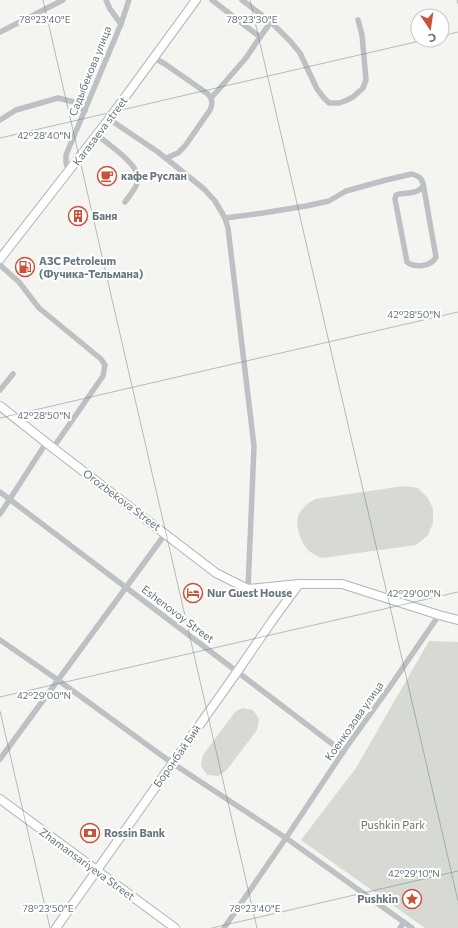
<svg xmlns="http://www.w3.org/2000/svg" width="458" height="928" viewBox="0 0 458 928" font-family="Commissioner,sans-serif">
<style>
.green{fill:#d6dad2}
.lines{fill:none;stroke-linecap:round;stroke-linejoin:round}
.secondary-casing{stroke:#b0b5b8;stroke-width:10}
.street{stroke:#bec1c4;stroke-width:5.5}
.secondary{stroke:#fff;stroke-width:8}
.ticks{fill:none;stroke:#67757e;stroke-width:1;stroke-opacity:0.45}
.labels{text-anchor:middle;stroke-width:4;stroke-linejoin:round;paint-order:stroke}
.street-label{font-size:11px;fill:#67757e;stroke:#fff}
.poi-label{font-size:11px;font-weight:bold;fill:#67757e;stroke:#fff;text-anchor:start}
.park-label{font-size:11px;fill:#697665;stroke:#fff}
.ticks-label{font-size:10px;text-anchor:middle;fill:#67757e;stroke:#fff;stroke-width:4;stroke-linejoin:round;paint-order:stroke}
</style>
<rect width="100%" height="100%" fill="#f4f4f1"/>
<!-- green -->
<g class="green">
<path d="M404,486L418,488L428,498L433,509V523L428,535L420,542L416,545L322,558C318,556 312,554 308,550C301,543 294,524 299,514C303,507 308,503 315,499Z"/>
<path d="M429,641L458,642V928H425L301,840L356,768Z"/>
<path d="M242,708L253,710L259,719L257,730L226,771L218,776L207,775L201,766L203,755L235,712Z"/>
</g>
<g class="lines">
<!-- secondary casing -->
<g class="secondary-casing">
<g id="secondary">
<path d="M0,259L109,119L196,0"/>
<path d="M0,406L53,448L216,573L248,589L299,584H342L439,615L458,620"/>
<path d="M0,799L175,928"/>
<path d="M56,928L237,672L272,621L299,584"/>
</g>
</g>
<!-- street -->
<g class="street">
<path d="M106,0L110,9L121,24"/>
<path d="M212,0L260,37"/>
<path d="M242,0L271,22L290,41L300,53L317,89L324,98L329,103H339L345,101L353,97L363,88L366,80L362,35L358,20"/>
<path d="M0,32L63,0"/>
<path d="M154,58L165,64L208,94C213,99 213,104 210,110L185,146L178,153L166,158"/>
<path d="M212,97L246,58L260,37L271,22"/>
<path d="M109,119L158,152L204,189L215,201L225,218L228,228L254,446L248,589"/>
<path d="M0,120L16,110L58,98L74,102L85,111"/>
<path d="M97,135C108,144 140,165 138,180C137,188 129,196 125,202"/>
<path d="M69,172L66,163V155L121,24L129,0"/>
<path d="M225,218L263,213L306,206L329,201L346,191L386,180L412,174C418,176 421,177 423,183L436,257C431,267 415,268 407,262L395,199L396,195C404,192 418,195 423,186"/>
<path d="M0,265L19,282L39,308L101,359L105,365L103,376L53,448"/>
<path d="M0,390L13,374"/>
<path d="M0,492L343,752"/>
<path d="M0,514L10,499L46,443"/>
<path d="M0,640L58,680L172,763L286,838L412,928"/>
<path d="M0,759L166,533"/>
<path d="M224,928L286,838L343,752L389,688L439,615"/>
<path d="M400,928L404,922"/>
</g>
<!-- secondary -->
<use href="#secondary" class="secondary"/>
</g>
<!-- ticks -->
<path class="ticks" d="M43,0L257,928M250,0L458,901M457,0L458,4M442,36L458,32M0,138L424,40M0,418L458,312M0,697L458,592M0,711L50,928M212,928L458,871"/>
<!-- icons -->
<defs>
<g id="cafe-ring" transform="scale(1)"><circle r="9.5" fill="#fff" stroke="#cb513a" stroke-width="1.5"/><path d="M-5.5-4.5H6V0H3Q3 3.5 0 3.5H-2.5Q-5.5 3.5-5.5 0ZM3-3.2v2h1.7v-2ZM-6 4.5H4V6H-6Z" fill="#cb513a"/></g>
<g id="building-ring" transform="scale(1)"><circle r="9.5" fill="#fff" stroke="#cb513a" stroke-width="1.5"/><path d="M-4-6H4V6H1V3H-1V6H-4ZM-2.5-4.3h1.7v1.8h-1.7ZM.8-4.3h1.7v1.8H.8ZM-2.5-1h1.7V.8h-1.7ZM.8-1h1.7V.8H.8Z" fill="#cb513a"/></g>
<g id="fuel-ring" transform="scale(1)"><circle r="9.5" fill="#fff" stroke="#cb513a" stroke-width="1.5"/><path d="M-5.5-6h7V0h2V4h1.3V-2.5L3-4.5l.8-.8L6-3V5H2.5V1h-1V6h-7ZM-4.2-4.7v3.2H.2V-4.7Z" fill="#cb513a"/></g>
<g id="hotel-ring" transform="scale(1)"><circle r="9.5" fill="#fff" stroke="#cb513a" stroke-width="1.5"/><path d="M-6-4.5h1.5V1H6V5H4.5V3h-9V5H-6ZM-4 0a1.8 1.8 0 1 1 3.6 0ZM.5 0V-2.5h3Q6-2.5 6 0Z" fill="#cb513a"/></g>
<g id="bank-ring" transform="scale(1)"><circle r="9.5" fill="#fff" stroke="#cb513a" stroke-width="1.5"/><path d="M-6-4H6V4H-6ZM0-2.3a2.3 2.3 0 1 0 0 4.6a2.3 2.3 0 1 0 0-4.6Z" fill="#cb513a"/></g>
<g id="sight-ring" transform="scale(1)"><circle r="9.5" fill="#fff" stroke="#cb513a" stroke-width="1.5"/><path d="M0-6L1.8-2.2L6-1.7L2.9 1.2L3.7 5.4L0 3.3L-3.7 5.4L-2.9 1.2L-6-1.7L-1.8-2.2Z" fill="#cb513a"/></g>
</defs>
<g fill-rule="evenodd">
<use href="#cafe-ring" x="107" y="176"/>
<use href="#building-ring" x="78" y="216"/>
<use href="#fuel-ring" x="25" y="267"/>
<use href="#hotel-ring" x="193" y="593"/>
<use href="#bank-ring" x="90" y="833"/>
<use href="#sight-ring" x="412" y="899"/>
</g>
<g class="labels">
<!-- street labels -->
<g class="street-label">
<text transform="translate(90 71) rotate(-68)" y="4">Садыбекова улица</text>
<text transform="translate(100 131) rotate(-53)" y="4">Karasaeva street</text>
<text transform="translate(122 500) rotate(37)" y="4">Orozbekova Street</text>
<text transform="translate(178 614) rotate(37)" y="4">Eshenovoy Street</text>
<text transform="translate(354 721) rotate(-55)" y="4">Коенкозова улица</text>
<text transform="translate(177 756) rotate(-55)" y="4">Боронбай Бий</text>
<text transform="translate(87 864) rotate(36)" y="4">Zhamansariyeva Street</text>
</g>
<!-- poi labels -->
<g class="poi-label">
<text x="121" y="180">кафе Руслан</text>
<text x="92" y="220">Баня</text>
<text x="39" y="265">АЗС Petroleum<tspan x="39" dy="13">(Фучика-Тельмана)</tspan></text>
<text x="207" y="597">Nur Guest House</text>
<text x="104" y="837">Rossin Bank</text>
<text x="398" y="903" text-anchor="end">Pushkin</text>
</g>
<!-- park labels -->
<g class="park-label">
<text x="393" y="829">Pushkin Park</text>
</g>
</g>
<g class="ticks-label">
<text x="45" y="23">78°23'40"E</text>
<text x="252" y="23">78°23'30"E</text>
<text x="44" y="139">42°28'40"N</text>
<text x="414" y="318">42°28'50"N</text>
<text x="44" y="419">42°28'50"N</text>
<text x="414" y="597">42°29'00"N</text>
<text x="44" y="699">42°29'00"N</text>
<text x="414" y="877">42°29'10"N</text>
<text x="48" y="912">78°23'50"E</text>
<text x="255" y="912">78°23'40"E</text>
</g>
<!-- north arrow -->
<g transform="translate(430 28) rotate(167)"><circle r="19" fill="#ffffff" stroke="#c2c8cb"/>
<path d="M0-3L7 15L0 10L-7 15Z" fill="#cb513a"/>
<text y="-6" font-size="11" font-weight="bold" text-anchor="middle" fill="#67757e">С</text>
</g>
</svg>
